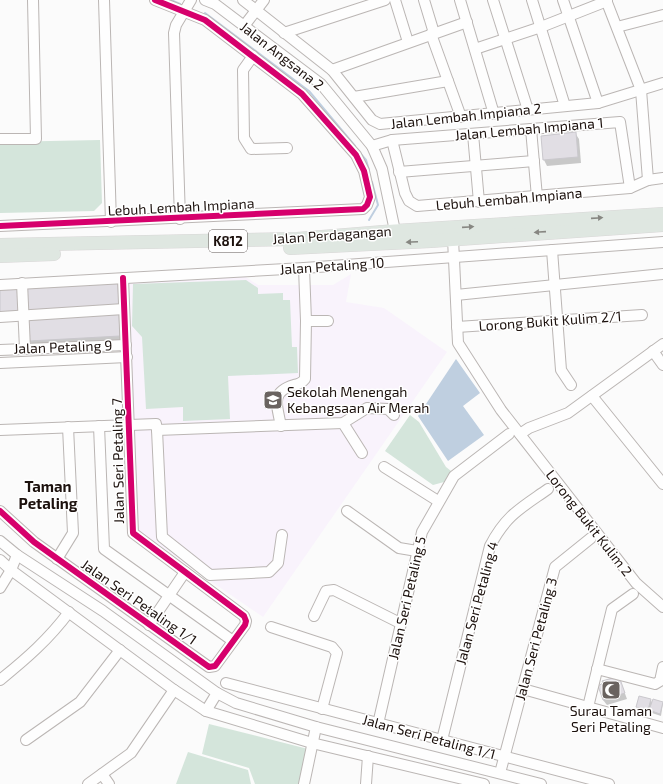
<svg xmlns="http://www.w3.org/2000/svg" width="663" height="784" viewBox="0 0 663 784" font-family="'Exo 2',sans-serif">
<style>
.education{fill:#f9f3fc}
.green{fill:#d4e5db}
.water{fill:#bfcfe0}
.shadow{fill:#0003}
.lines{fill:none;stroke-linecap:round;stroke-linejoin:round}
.stream{stroke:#bfcfe0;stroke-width:2}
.building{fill:#e1dee4;stroke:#cac8cd}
.minor-casing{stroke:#bbb6b4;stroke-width:12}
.major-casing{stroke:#d9d7d7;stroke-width:14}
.minor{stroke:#fefefe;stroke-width:10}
.major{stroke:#dfe7e1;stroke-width:13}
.cycleway-casing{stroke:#fff;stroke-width:8}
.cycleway{stroke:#d6006c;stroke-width:6}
.oneway{fill:#878782}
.labels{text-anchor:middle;stroke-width:3;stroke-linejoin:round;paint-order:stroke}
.shield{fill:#fff;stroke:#605856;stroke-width:1}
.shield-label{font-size:13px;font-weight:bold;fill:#1c110d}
.street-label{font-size:14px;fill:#1c110d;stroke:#fff}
.poi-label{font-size:14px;fill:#1c110d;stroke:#fff;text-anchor:start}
.neighbourhood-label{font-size:15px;font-weight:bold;fill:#1c110d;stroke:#fff}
</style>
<rect width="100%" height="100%" fill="#fbfbfb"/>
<!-- education -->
<path class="education" d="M351,274L346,302L384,308L447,352L263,617L139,532L127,281L246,277L258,285H333Z"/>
<!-- green -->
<g class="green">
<path d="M100,140L102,203L94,211L0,213V142Z"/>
<path d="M246,280L258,288V294L283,293V300H290L292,347H297L298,373L228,376L230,419L183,421V407L146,409L142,337L132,326L133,284Z"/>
<path d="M410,415L419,422L446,467L451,471L444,482L433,485L385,451Z"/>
<path d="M209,724L308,749L300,784H255L249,768L202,754Z"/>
<path d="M188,752L248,770L251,784H176Z"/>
</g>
<!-- water -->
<path class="water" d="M456,359L480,393L463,406L484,435L448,461L418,416Z"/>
<!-- shadow -->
<g class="shadow">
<path d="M575,133L579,139L581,163L547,166L544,160L542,136Z"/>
<path d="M118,314L122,320L123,342L33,347L30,341Z"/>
<path d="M620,680L627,699L607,705L603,700Z"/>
<path d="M651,700L652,703H663L661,716L652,713L650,710L649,712L638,709L637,707Z"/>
</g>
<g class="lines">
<!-- stream -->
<g class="stream">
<path d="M171,0L180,4"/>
<path d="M205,13L309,91L355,146"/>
<path d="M360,153L366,160L369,170"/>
<path d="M369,220L378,205L372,182"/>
</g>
</g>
<!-- building -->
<g class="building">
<path d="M576,132L578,157L543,160L541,136Z"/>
<path d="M118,283L119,306L28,310L26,287Z"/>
<path d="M18,288L20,311L0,312V289Z"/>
<path d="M119,313L120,336L29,341L27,317Z"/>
<path d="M616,677L620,679L625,693L603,700L598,686L603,683L602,681Z"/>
<path d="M639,696L651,699L648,710L636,707Z"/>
<path d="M653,699L663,702L660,714L649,710Z"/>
</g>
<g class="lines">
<!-- minor casing -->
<g class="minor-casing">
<g id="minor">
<path d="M104,0L111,222"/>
<path d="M205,0L215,4L321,84L372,146L382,169L395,231"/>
<path d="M243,0L332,70L372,120L380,124L598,103L663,83"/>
<path d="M395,0L408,42"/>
<path d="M424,0L434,33"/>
<path d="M460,0L494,114"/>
<path d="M493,0L528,110"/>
<path d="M532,0L565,106"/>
<path d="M563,0L598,103"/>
<path d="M606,0L641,90L648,180"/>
<path d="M244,26L264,0"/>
<path d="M617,27L663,15"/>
<path d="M284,33L385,0"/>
<path d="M431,34L461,117"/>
<path d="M475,49L541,27L607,1"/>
<path d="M253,56L243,70L244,138L251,149L287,148"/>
<path d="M332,70L467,22"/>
<path d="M354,97L448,81"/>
<path d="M531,129L537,197"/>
<path d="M473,134L479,202"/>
<path d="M0,139H36L33,0"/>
<path d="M392,140L405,193L409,201L417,206L630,188L648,180L663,178"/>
<path d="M372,146L392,140L620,122L630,188"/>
<path d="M399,172L534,161"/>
<path d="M180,219L174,33L176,25L191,0"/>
<path d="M0,226L363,209L367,205L370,197L364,171L356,155L302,94L205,20L155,0"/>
<path d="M453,239L458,343L501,410L636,583L663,607"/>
<path d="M552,250L561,370L571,385"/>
<path d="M22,283L25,349"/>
<path d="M0,285L304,268L663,242"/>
<path d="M456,295L663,274"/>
<path d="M0,317L124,309"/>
<path d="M306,321H328"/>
<path d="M457,327L642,315"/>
<path d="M0,350L126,345"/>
<path d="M653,351L663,365"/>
<path d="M0,363L127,357"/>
<path d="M592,396L663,484"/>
<path d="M343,423L362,453"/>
<path d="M99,426L104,549L233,641"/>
<path d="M281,426C277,405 270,392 294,385C299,384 302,383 305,379L306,321L304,268"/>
<path d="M0,430L156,424L157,430L343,423L367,408L388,409L394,415"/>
<path d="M157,430L162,537L210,575L269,572L278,563L282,535"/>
<path d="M520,434L529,428L568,413L663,344"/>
<path d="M384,467L438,501"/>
<path d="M0,511L34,542L209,667L215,666L245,625L246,621L244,616L133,533L123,278"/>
<path d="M347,511L399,548L417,551"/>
<path d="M0,541L17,555L103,611L217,693L236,703L316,727L541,784"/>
<path d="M57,559L73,533L68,427"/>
<path d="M0,560L11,570L174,690L206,711L312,743L484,784"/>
<path d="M0,588L11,570L17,555"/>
<path d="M314,616L326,591L334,590L400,623"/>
<path d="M149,625L185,572"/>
<path d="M271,627L332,647L337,653L322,709"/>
<path d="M597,669L655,684L660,681L663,667"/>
<path d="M0,680C26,659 49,639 69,612"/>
<path d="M226,683L609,784"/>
<path d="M523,689L663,728"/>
<path d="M588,707L612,609L633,594"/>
<path d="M206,711L217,693"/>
<path d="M378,724L422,532L454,476L509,434"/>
<path d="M26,740L80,702L120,650"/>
<path d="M442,740L490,546C506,515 521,508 548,489"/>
<path d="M500,773L555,567L591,538"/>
<path d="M102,774L109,784"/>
<path d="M88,784L131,753L174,690"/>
<path d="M304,784L316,727"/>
<path d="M366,784L368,756"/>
</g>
</g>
<!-- major casing -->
<g class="major-casing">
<g id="major">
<path d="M0,245L297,239L395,231L663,214"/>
<path d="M290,248L431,241L663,225"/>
<path d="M0,256L54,254"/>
</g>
</g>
<!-- minor -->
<use href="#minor" class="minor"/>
<!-- major -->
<use href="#major" class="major"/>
<!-- cycleway casing -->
<g class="cycleway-casing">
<g id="cycleway">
<path d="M0,226L363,209L367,205L370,197L364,171L356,155L302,94L205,20L155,0"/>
<path d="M0,511L34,542L209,667L215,666L245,625L246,621L244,616L133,533L123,278"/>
</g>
</g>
<!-- cycleway -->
<use href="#cycleway" class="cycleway"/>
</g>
<!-- one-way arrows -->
<defs><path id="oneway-solid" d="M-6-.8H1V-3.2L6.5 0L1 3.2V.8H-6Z"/></defs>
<g class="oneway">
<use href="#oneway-solid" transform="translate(597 218) rotate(-4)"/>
<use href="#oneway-solid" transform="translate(468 227) rotate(-4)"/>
<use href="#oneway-solid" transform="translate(540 232) rotate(176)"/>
<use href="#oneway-solid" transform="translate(412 242) rotate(177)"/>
</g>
<!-- icons -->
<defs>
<g id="school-square" transform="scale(1)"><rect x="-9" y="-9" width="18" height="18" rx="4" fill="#6a6360" stroke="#fff"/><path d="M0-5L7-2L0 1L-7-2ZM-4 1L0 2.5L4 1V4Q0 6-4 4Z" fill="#fff"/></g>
<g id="mosque-square" transform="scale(1)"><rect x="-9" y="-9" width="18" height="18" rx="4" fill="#6a6360" stroke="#fff"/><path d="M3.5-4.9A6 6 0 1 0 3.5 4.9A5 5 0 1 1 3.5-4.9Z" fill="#fff"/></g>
</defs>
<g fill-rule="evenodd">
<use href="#school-square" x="273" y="400"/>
<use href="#mosque-square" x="611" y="690"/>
</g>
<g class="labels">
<!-- shield labels -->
<rect class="shield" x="209" y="230" width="38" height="22" rx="3"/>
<g class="shield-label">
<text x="228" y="246">K812</text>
</g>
<!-- street labels -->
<g class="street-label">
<text transform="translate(282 56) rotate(38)" y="5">Jalan Angsana 2</text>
<text transform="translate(466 116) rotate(-6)" y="5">Jalan Lembah Impiana 2</text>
<text transform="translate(529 129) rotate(-5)" y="5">Jalan Lembah Impiana 1</text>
<text transform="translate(509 199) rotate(-5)" y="5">Lebuh Lembah Impiana</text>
<text transform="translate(181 207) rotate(-3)" y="5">Lebuh Lembah Impiana</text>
<text transform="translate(332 235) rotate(-4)" y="5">Jalan Perdagangan</text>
<text transform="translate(332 266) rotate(-4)" y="5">Jalan Petaling 10</text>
<text transform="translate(550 321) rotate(-4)" y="5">Lorong Bukit Kulim 2/1</text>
<text transform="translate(63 347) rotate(-2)" y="5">Jalan Petaling 9</text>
<text transform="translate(118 461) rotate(-91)" y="5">Jalan Seri Petaling 7</text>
<text transform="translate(589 523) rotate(52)" y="5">Lorong Bukit Kulim 2</text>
<text transform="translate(407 598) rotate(-77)" y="5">Jalan Seri Petaling 5</text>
<text transform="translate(139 602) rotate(35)" y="5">Jalan Seri Petaling 1/1</text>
<text transform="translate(477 603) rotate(-75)" y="5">Jalan Seri Petaling 4</text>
<text transform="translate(536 639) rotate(-75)" y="5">Jalan Seri Petaling 3</text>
<text transform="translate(429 737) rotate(15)" y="5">Jalan Seri Petaling 1/1</text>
</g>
<!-- poi labels -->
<g class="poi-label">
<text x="287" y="397">Sekolah Menengah<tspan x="287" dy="16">Kebangsaan Air Merah</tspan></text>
<text x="611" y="716" text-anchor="middle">Surau Taman<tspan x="611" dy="16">Seri Petaling</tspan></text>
</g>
<!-- neighbourhood labels -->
<g class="neighbourhood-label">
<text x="48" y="492">Taman<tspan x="48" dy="17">Petaling</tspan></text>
</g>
</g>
</svg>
